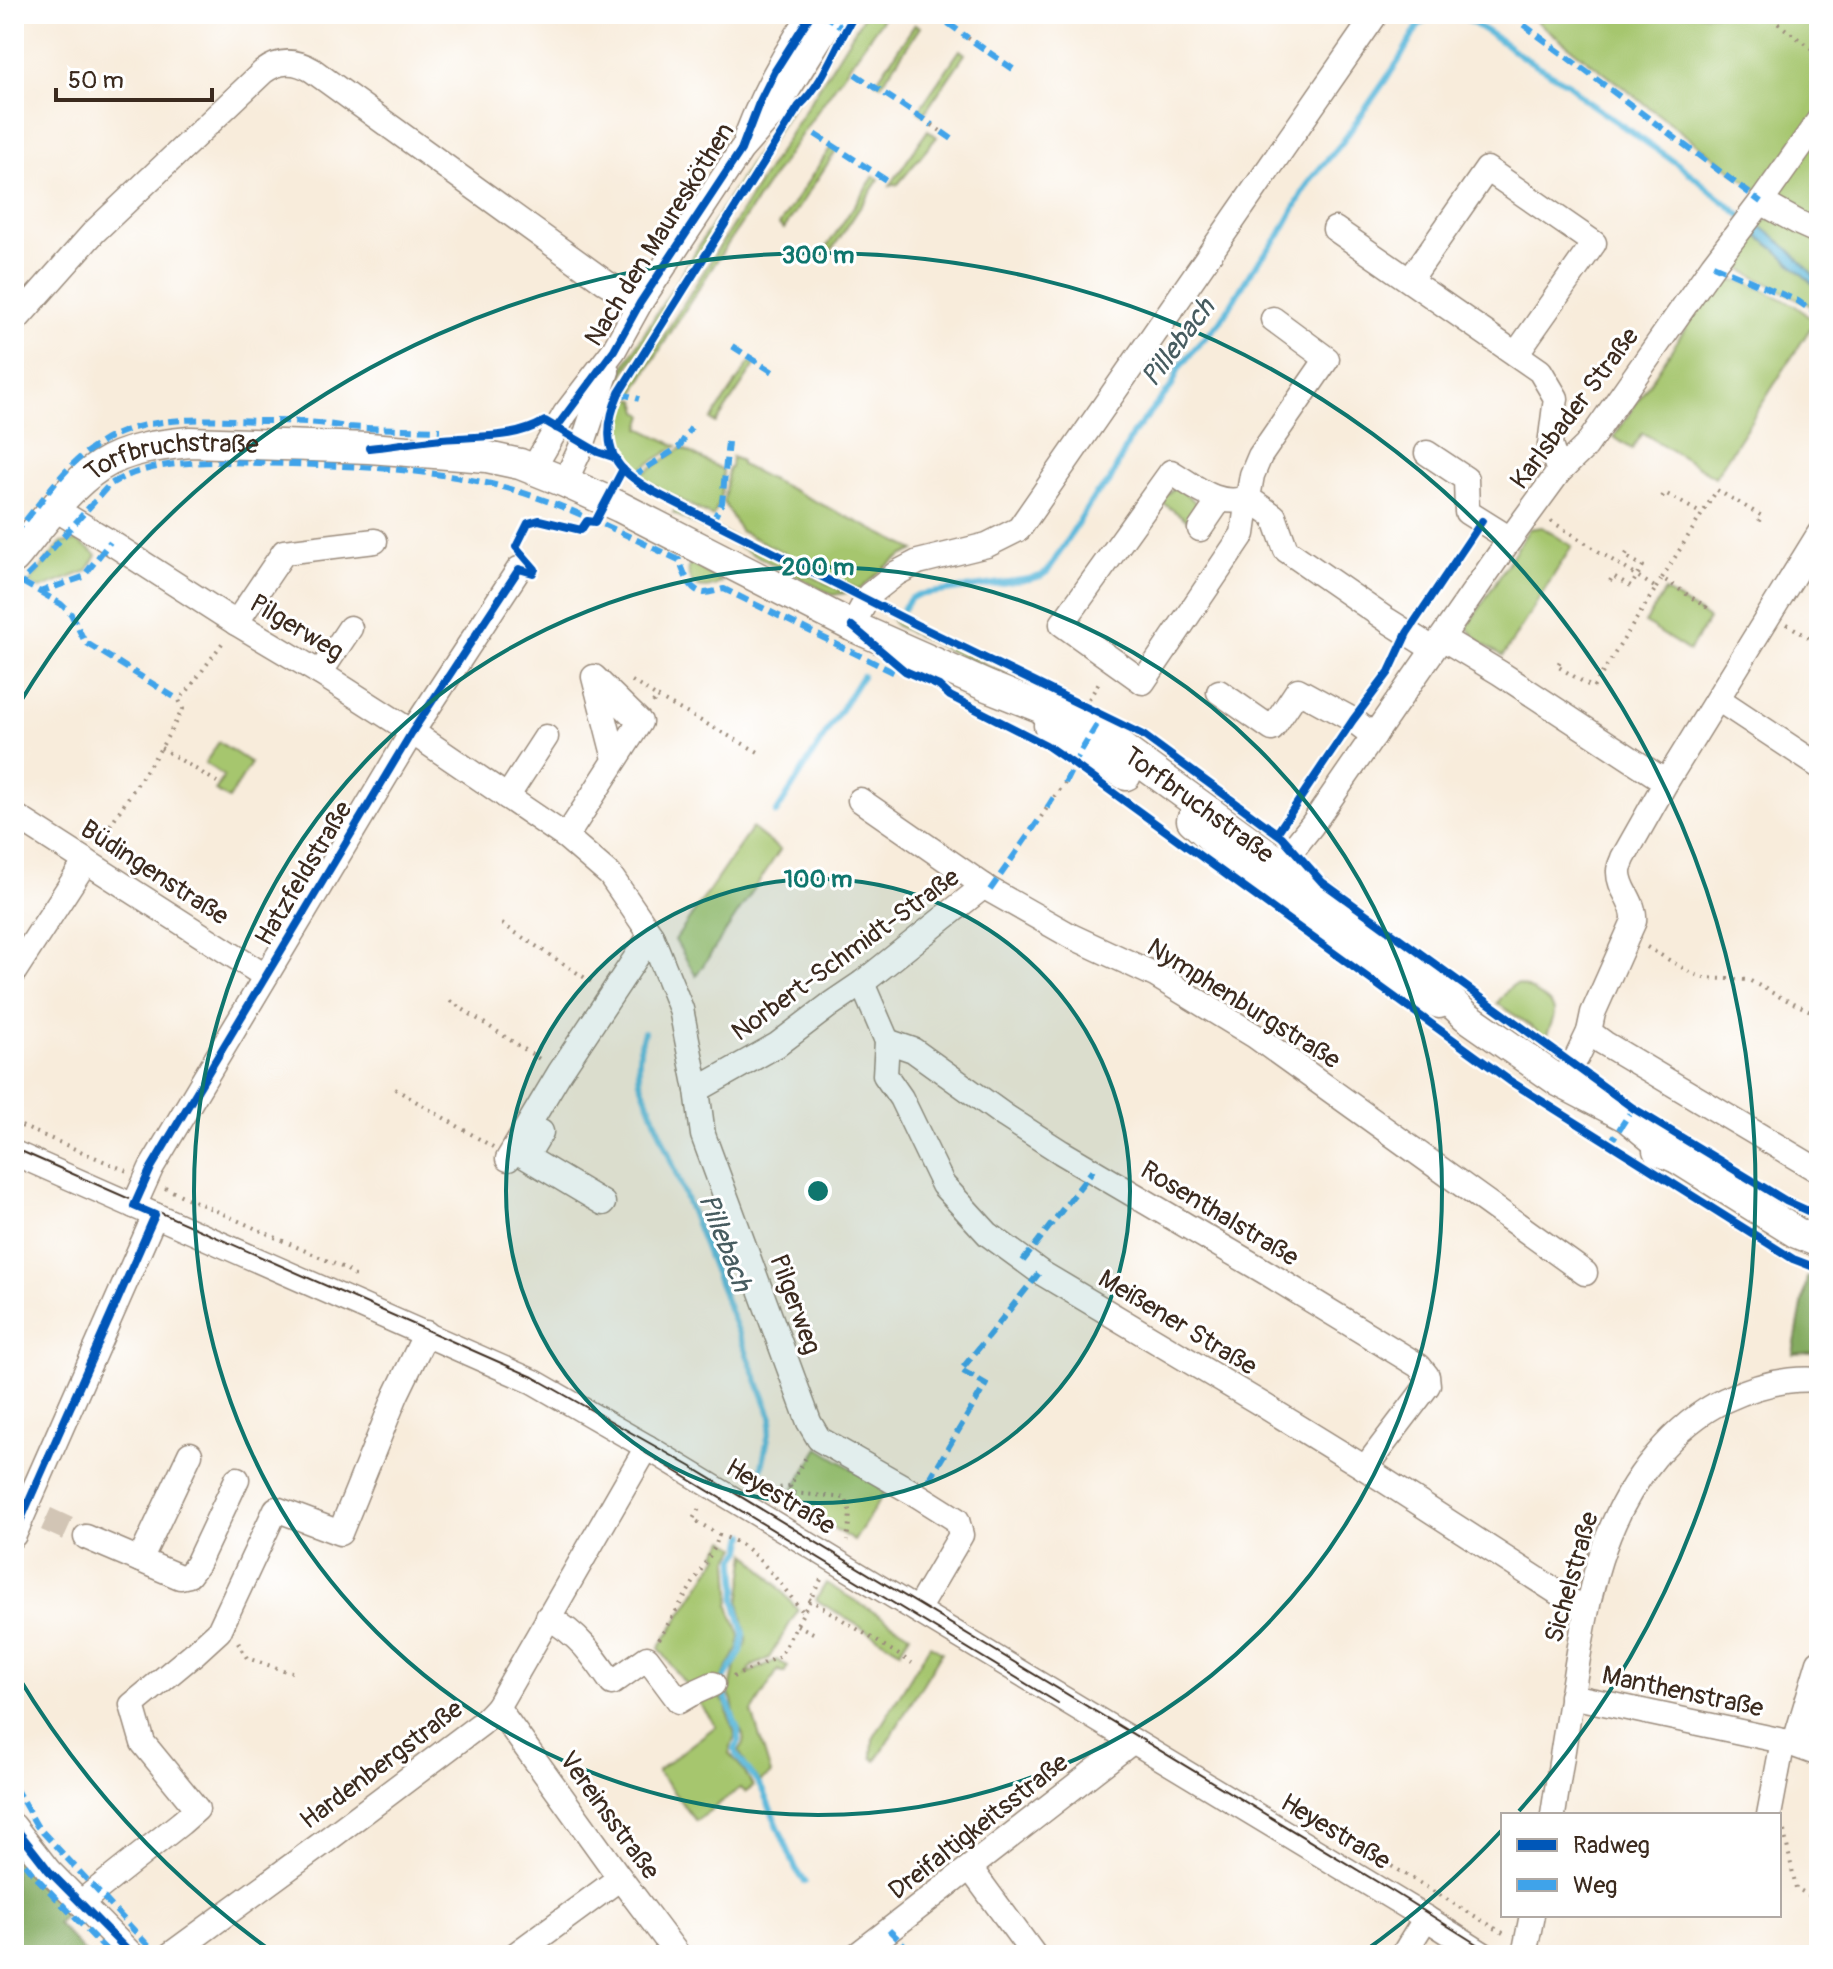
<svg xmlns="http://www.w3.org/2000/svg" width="1833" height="1969" viewBox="0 0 1833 1969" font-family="Pangolin,sans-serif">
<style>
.green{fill:#a6c66e;stroke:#707846;stroke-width:2}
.forest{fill:#84ab61;stroke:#606a40;stroke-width:2}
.water{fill:#5db9db;stroke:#4c727c;stroke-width:2}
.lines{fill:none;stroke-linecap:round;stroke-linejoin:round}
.stream{stroke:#5db9db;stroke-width:6}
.minor-tunnel{stroke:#d2c5b5;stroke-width:24;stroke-dasharray:24 12;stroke-linecap:butt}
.minor-casing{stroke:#9a8b7c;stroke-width:27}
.major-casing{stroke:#9a8b7c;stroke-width:33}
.path{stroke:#9a8b7c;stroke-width:4;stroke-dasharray:2 6;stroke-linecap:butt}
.minor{stroke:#fff;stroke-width:24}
.major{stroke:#fff;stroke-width:30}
.tram{stroke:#3b2a1e;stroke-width:2}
.quiet{stroke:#3fa3ea;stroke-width:6;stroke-dasharray:12 6;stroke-linecap:butt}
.cycleway-casing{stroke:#fff;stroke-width:13}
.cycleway{stroke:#0057b8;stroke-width:8}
.ring{fill:none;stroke:#0f766e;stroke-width:4}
.labels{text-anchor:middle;stroke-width:6;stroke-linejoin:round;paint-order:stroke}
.street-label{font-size:26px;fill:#3b2a1e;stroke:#fff}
.water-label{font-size:28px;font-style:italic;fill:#475c60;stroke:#fff}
.centre{fill:#0f766e;stroke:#fff;stroke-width:4}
.ring-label{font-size:24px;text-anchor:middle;font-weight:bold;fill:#0f766e;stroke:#fff;stroke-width:6;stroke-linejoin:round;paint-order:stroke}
</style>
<rect width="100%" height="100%" fill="#fff"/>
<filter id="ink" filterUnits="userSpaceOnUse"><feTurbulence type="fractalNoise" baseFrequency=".0125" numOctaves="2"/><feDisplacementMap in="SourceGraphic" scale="16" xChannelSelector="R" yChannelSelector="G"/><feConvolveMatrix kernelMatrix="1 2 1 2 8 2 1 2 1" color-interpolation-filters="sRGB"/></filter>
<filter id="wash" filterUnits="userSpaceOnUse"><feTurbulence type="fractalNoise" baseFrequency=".006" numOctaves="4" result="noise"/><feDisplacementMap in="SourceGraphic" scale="32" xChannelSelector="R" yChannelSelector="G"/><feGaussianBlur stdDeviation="1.8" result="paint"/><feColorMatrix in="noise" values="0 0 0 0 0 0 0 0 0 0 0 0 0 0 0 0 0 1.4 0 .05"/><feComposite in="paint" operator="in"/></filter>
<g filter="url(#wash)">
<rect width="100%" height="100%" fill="#f8ecdb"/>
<!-- green -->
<g class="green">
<path d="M865,14L882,15L881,21C796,140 713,262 637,387L635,395L632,396L627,394Z"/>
<path d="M1527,14H1819V310L1738,268L1733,260L1741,242L1759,223L1786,212Z"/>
<path d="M915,24L920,27L881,85L876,82Z"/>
<path d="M960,50L965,54L923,115L918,111Z"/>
<path d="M794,93L799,96L619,382C609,399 601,413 604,433L597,437L602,407L629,358Z"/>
<path d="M928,130L937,137L898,184L890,186Z"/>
<path d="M831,147L836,151L784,229L779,225Z"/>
<path d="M874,176L879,179L827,257L822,254Z"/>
<path d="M1718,279L1749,283L1793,304L1815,321L1715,477L1643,433L1632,449L1614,437Z"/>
<path d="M750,362L755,365L716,423L711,420Z"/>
<path d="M625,398L636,400L639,411L644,415L640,428L677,446L634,473C617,449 610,426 625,398Z"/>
<path d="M682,448L723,470L721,498L713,517L669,494L639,476Z"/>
<path d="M732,457L741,461V465L915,550C892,558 877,575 859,590L740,531L724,502L728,469L731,466Z"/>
<path d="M1175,487C1189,498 1203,500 1195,520L1190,516L1187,520L1160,501Z"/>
<path d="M676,509L846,593L833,595L673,513Z"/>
<path d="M1542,527L1572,546L1503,656L1481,643L1467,628L1529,529Z"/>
<path d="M77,541L97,555L87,571L40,589L29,583L61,543Z"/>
<path d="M690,563L722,582C704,594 683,587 690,563Z"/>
<path d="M1665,591L1709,619L1689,651L1645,623Z"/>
<path d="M891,618L1093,716L1046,697L895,625Z"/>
<path d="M219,742L251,763L229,799L215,791L224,776L205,763Z"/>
<path d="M752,828L780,850L696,976L675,940Z"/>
<path d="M1517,984C1526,985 1553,1002 1554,1011C1555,1019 1548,1030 1546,1037L1497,1003L1511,986Z"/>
<path d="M819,1448L886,1490L854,1541L787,1499Z"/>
<path d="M725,1540L737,1547L729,1561L731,1593L729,1606L740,1636L739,1647L722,1678L719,1687L721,1698L726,1705L728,1715L733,1726L735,1736L729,1753L743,1769L753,1787L746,1792L740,1788L696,1821L657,1771L716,1726L659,1648L719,1556L716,1553Z"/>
<path d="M747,1553L777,1585L798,1610L769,1658L751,1667L747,1674L776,1660L788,1666L784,1673L778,1670L752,1712L771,1774L760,1782L748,1768L739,1751L744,1743L743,1735L735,1719L732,1700L729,1694L735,1666L746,1645L747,1638L739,1602L741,1595Z"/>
<path d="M826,1583L910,1634L900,1651L816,1600Z"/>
<path d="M930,1645L942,1652L876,1761L872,1757L873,1739Z"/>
</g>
<!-- forest -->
<g class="forest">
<path d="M1813,1273L1819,1275V1352L1793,1354L1807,1278Z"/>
<path d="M14,1856L66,1914L57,1923L87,1955H14Z"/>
</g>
<!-- water -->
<path class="water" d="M1749,217L1789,249L1819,281V290L1775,249L1751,231Z"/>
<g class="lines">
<!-- stream -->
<g class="stream">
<path d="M1458,14L1494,36L1523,57L1569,84L1585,100L1682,167L1744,218"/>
<path d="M903,609L910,599L917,595L1029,579L1041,576L1048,571L1095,495L1109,483L1132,435L1172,386L1179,368L1197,346L1221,321L1252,270L1280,235L1310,180L1341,144L1398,62L1417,28L1432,14"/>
<path d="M776,813L862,676"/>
<path d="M644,1032C639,1049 637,1063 640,1081L772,1418L762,1467"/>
<path d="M745,1535L742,1550L736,1558L735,1564L737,1590L735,1600L744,1634L741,1652L724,1679L722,1688L738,1730V1743L735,1750L736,1754L762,1789L796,1869L805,1882"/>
</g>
</g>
</g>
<g filter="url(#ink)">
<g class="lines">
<!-- minor-tunnel -->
<path class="minor-tunnel" d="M46,1519L86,1537"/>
<!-- minor casing -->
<g class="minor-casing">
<g id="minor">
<path d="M1819,120L1761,202L1799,223L1819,232"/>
<path d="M746,137C763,92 785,53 811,14"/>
<path d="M1335,229L1540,371L1556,398L1550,445L1559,472"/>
<path d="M1410,280L1487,169L1594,243L1516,354"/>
<path d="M1273,319L1327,359L1260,456L1252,475L1248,498L1274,516L1286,550L1387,620L1433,649"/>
<path d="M14,322L94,232L263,72C279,60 295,60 312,70L605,282L640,303"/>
<path d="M1427,453L1466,479L1467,512L1510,539"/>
<path d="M533,469L565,414L614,350L640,303L741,150L773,114L831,21L834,14"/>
<path d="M1171,472C1196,487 1217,508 1248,498L1243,534L1143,682L1062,624Z"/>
<path d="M565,482L583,443L607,371"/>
<path d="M55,509L110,542L236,623L320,673L412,732L566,837L610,875L651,935L681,1009L697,1090L703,1135L809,1422L819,1439L919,1496L957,1520L961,1535L917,1610"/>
<path d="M1200,529L1219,501"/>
<path d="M1819,534L1666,782L1623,858C1622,862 1619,866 1619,871C1618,889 1636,902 1634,921L1593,1013L1589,1032L1604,1043L1819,1171"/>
<path d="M236,623L284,552L375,541"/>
<path d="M852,626L869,595L897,573L918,562L987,545L1019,529L1376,14"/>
<path d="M1442,638L1500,673L1666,782"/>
<path d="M320,673L350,628"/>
<path d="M1219,692L1272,729L1298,690L1353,720L1374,736"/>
<path d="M1718,699L1819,766"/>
<path d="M507,797L546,737"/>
<path d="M860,800L990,890L1071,936L1155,975L1255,1036L1585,1273"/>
<path d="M14,815L265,976"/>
<path d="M566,837L640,722L594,677L615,759"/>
<path d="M1281,864L1312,825L1510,539L1559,472L1586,446L1713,265L1761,202"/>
<path d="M14,972L86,861"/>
<path d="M862,983L887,1041L885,1075L901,1098L943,1185L988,1234L1040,1272L1263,1405L1365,1468L1585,1610"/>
<path d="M887,1041L913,1050L1005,1116L1061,1152L1267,1273L1419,1366L1427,1376L1428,1385L1365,1468"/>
<path d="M1560,1082L1577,1057L1589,1032"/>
<path d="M697,1090L777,1045L831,1004L862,983L984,886"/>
<path d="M541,1132L526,1157L603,1203"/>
<path d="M14,1153L534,1382L647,1447L1426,1918L1484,1955"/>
<path d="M508,1159L560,1072L651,935"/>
<path d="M134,1206L151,1168L412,732L519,569"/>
<path d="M14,1535L155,1215"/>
<path d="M86,1537L180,1577L189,1575L197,1564L237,1479"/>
<path d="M140,1560L190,1454"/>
<path d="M548,1617C579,1635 592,1654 612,1683L647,1658L679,1701L691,1694L713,1684"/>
<path d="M1571,1696L1783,1741L1819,1754"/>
<path d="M497,1707L620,1878L678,1955"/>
<path d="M1794,1745L1819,1662"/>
<path d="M1553,1815C1560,1769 1567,1723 1575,1676C1588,1596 1601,1521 1655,1457C1675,1433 1697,1413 1725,1400C1755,1386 1786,1377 1819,1380"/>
<path d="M1769,1815L1783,1741"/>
<path d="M14,1826L49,1871L132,1955"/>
<path d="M970,1868L1034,1955"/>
<path d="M80,1903L181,1823L197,1809L143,1743L132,1705L196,1652L219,1631L276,1509L340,1533L396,1395L426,1333"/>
<path d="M170,1955L331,1837L481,1724L497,1707L503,1697L647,1447"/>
<path d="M515,1955L620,1878"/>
<path d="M857,1955L1133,1741"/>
<path d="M1403,1955L1426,1918"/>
<path d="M1524,1955L1532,1915"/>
</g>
</g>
<!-- major casing -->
<g class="major-casing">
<g id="major">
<path id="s1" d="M14,558C39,528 67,487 100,466C126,449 159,445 190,442L369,448L487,457L520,464L565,482L620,507L852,626L987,686L1095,729L1281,864L1397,950L1466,1016L1560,1082L1627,1117L1677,1158"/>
<path d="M1049,725L1126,775"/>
<path d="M1192,820L1265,886L1411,990L1439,1003"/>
<path d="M1658,1150L1677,1158L1797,1233L1819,1242"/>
</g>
</g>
<!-- path -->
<g class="path">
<path d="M1765,14L1819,54"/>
<path d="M968,38L974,42"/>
<path d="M932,125L942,132"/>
<path d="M1662,497L1665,493L1702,514"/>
<path d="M1551,521L1656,588L1593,688L1557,666L1560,661"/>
<path d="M1662,578L1717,490L1762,516L1759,521"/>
<path d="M1610,581L1613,576L1631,586L1643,566L1625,556L1628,551"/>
<path d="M1656,588L1662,578L1706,607L1708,602"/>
<path d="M1787,624L1819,644"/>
<path d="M632,681L657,697"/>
<path d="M1089,699L1101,679"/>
<path d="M653,703L657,697L762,754"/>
<path d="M161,748L217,782"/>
<path d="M1054,797L1065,783"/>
<path d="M1041,817L1047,808"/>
<path d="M97,845L161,748L183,709L179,700L189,689L223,642"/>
<path d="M502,924L593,983"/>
<path d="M1647,947L1693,974L1704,978L1749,980L1780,997L1813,1012L1819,1003"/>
<path d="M450,1001L541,1060"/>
<path d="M395,1089L493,1147"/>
<path d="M14,1123L127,1171"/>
<path d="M165,1188L346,1269L356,1277"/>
<path d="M790,1486L793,1493L846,1498L850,1514L847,1541"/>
<path d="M772,1499L774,1489L790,1486L806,1457"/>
<path d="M719,1535C725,1537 731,1539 737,1542C760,1555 786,1591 803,1612"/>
<path d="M809,1599L912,1663"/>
<path d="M797,1625L817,1635"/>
<path d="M659,1639L715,1547L719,1535L693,1519L701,1505"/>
<path d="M238,1642L247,1658L286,1671L292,1672"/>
<path d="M733,1677L780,1656L823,1576"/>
<path d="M1784,1831L1796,1888L1819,1901"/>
<path d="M1377,1861H1383L1508,1936"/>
</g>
<!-- minor -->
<use href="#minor" class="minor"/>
<!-- major -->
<use href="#major" class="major"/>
<!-- tram -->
<g class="tram">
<path d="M14,1148L533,1377L690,1466L1389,1889L1494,1955"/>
<path d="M641,1450L1058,1703"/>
</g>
<!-- quiet -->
<g class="quiet">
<path d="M822,14L845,29"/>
<path d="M1509,14L1761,202"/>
<path d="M948,23L968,38"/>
<path d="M974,42L1013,69"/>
<path d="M855,74L932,125"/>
<path d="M942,132L952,139"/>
<path d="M815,134L886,180"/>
<path d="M1713,265L1798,301L1819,316"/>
<path d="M732,346L776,374"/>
<path d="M619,393L639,399"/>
<path d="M632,477L679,447L691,428"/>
<path d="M712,522L722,503L728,442"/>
<path d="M14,534C41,504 62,467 97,445C143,414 204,419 257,421C277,421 298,421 318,423C329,424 339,426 349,427C379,429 410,429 440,430"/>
<path d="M22,582L40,592L83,577L110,542"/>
<path d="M14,589L38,565L109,485C158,454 232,463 288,464C359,466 430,469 499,486C562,502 621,533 679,560C684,572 689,591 704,593C710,593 719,590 724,589L897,674"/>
<path d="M40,592L61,604L71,614L85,642L179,700"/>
<path d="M1065,783L1081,751L1103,715"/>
<path d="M1047,808L1054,797"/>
<path d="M990,890L1041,817"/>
<path d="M1609,1145L1633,1108"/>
<path d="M1023,1261L1093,1170"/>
<path d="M929,1480L986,1384L961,1370L1040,1272"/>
<path d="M14,1786L37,1826L157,1955"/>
<path d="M14,1850L32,1873L111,1955"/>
<path d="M889,1930L914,1955"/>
</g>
<!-- cycleway casing -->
<g class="cycleway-casing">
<g id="cycleway">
<path d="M855,14C836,44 825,82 799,106L619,393C607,420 602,452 628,474C637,482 649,489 660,495L917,625L1143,735L1282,837L1322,882L1633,1108L1786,1201L1819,1216"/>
<path d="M556,428L614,350L640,303L741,150L759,103L775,71L811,14"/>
<path d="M369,448C399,445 429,439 458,438C490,436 517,437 545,421L598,452L616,458"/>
<path d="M852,626L905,671L939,686L950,696L1046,745L1075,765L1510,1081L1793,1259L1819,1269"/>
<path d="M1277,833L1353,720L1389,672L1407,633L1482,521"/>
<path d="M14,1535L155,1215L134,1206L151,1168L412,732L519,569L533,573L535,569L516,547L528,523L539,520L581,530L587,521L595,522L623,469"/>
<path d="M14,1826L49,1871L132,1955"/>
</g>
</g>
<!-- cycleway -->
<use href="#cycleway" class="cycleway"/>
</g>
</g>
<!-- distance rings -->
<circle cx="818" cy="1191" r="312" fill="#0f766e" fill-opacity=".12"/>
<g class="ring">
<circle cx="818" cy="1191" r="312"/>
<circle cx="818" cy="1191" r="624"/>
<path d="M1503 1829A936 936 0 0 1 1362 1953M274 1953A936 936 0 0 1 16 1673M16 709A936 936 0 1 1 1519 1811"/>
</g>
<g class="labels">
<!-- street labels -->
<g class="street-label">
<text transform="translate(659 234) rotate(-58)" y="9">Nach den Mauresköthen</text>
<text transform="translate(1574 408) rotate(-53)" y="9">Karlsbader Straße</text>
<text dy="9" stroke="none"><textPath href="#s1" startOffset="200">Torfbruchstraße</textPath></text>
<text transform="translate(297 627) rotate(31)" y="9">Pilgerweg</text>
<text dy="9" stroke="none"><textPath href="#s1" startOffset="1314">Torfbruchstraße</textPath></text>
<text transform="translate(155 872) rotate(33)" y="9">Büdingenstraße</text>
<text transform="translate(303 873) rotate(-59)" y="9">Hatzfeldstraße</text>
<text transform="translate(845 954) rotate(-36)" y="9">Norbert-Schmidt-Straße</text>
<text transform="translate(1244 1003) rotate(32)" y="9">Nymphenburgstraße</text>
<text transform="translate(1220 1213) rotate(31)" y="9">Rosenthalstraße</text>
<text transform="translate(796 1304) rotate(70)" y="9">Pilgerweg</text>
<text transform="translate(1178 1322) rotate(31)" y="9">Meißener Straße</text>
<text transform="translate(781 1496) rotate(31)" y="9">Heyestraße</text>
<text transform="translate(1571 1577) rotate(-74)" y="9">Sichelstraße</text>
<text transform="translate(1683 1691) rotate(12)" y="9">Manthenstraße</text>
<text transform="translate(381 1764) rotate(-37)" y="9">Hardenbergstraße</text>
<text transform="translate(610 1815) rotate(54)" y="9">Vereinsstraße</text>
<text transform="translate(978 1826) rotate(-38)" y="9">Dreifaltigkeitsstraße</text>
<text transform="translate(1336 1831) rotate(31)" y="9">Heyestraße</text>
</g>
<!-- water labels -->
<g class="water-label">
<text transform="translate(1177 342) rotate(-53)" y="10">Pillebach</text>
<text transform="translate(726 1242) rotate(69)" y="10">Pillebach</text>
</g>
</g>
<circle cx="818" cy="1191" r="12" class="centre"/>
<g class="ring-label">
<text x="818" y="263">300 m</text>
<text x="818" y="575">200 m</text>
<text x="818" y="887">100 m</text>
</g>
<!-- margin -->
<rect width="1833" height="1969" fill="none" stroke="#fff" stroke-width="48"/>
<!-- legend -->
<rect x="1501" y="1813" width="280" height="104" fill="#ffffff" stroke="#b1aaa5" stroke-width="2"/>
<rect x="1517" y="1839" width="40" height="12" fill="#0057b8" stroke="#b1aaa5" stroke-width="2"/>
<text x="1573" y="1853" font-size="24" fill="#3b2a1e">Radweg</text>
<rect x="1517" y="1879" width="40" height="12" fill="#3fa3ea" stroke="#b1aaa5" stroke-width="2"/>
<text x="1573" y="1893" font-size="24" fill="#3b2a1e">Weg</text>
<!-- scale -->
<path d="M56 88v12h156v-12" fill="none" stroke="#3b2a1e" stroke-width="4"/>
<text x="68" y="88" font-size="24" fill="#3b2a1e" stroke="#ffffff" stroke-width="6" paint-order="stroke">50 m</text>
</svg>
